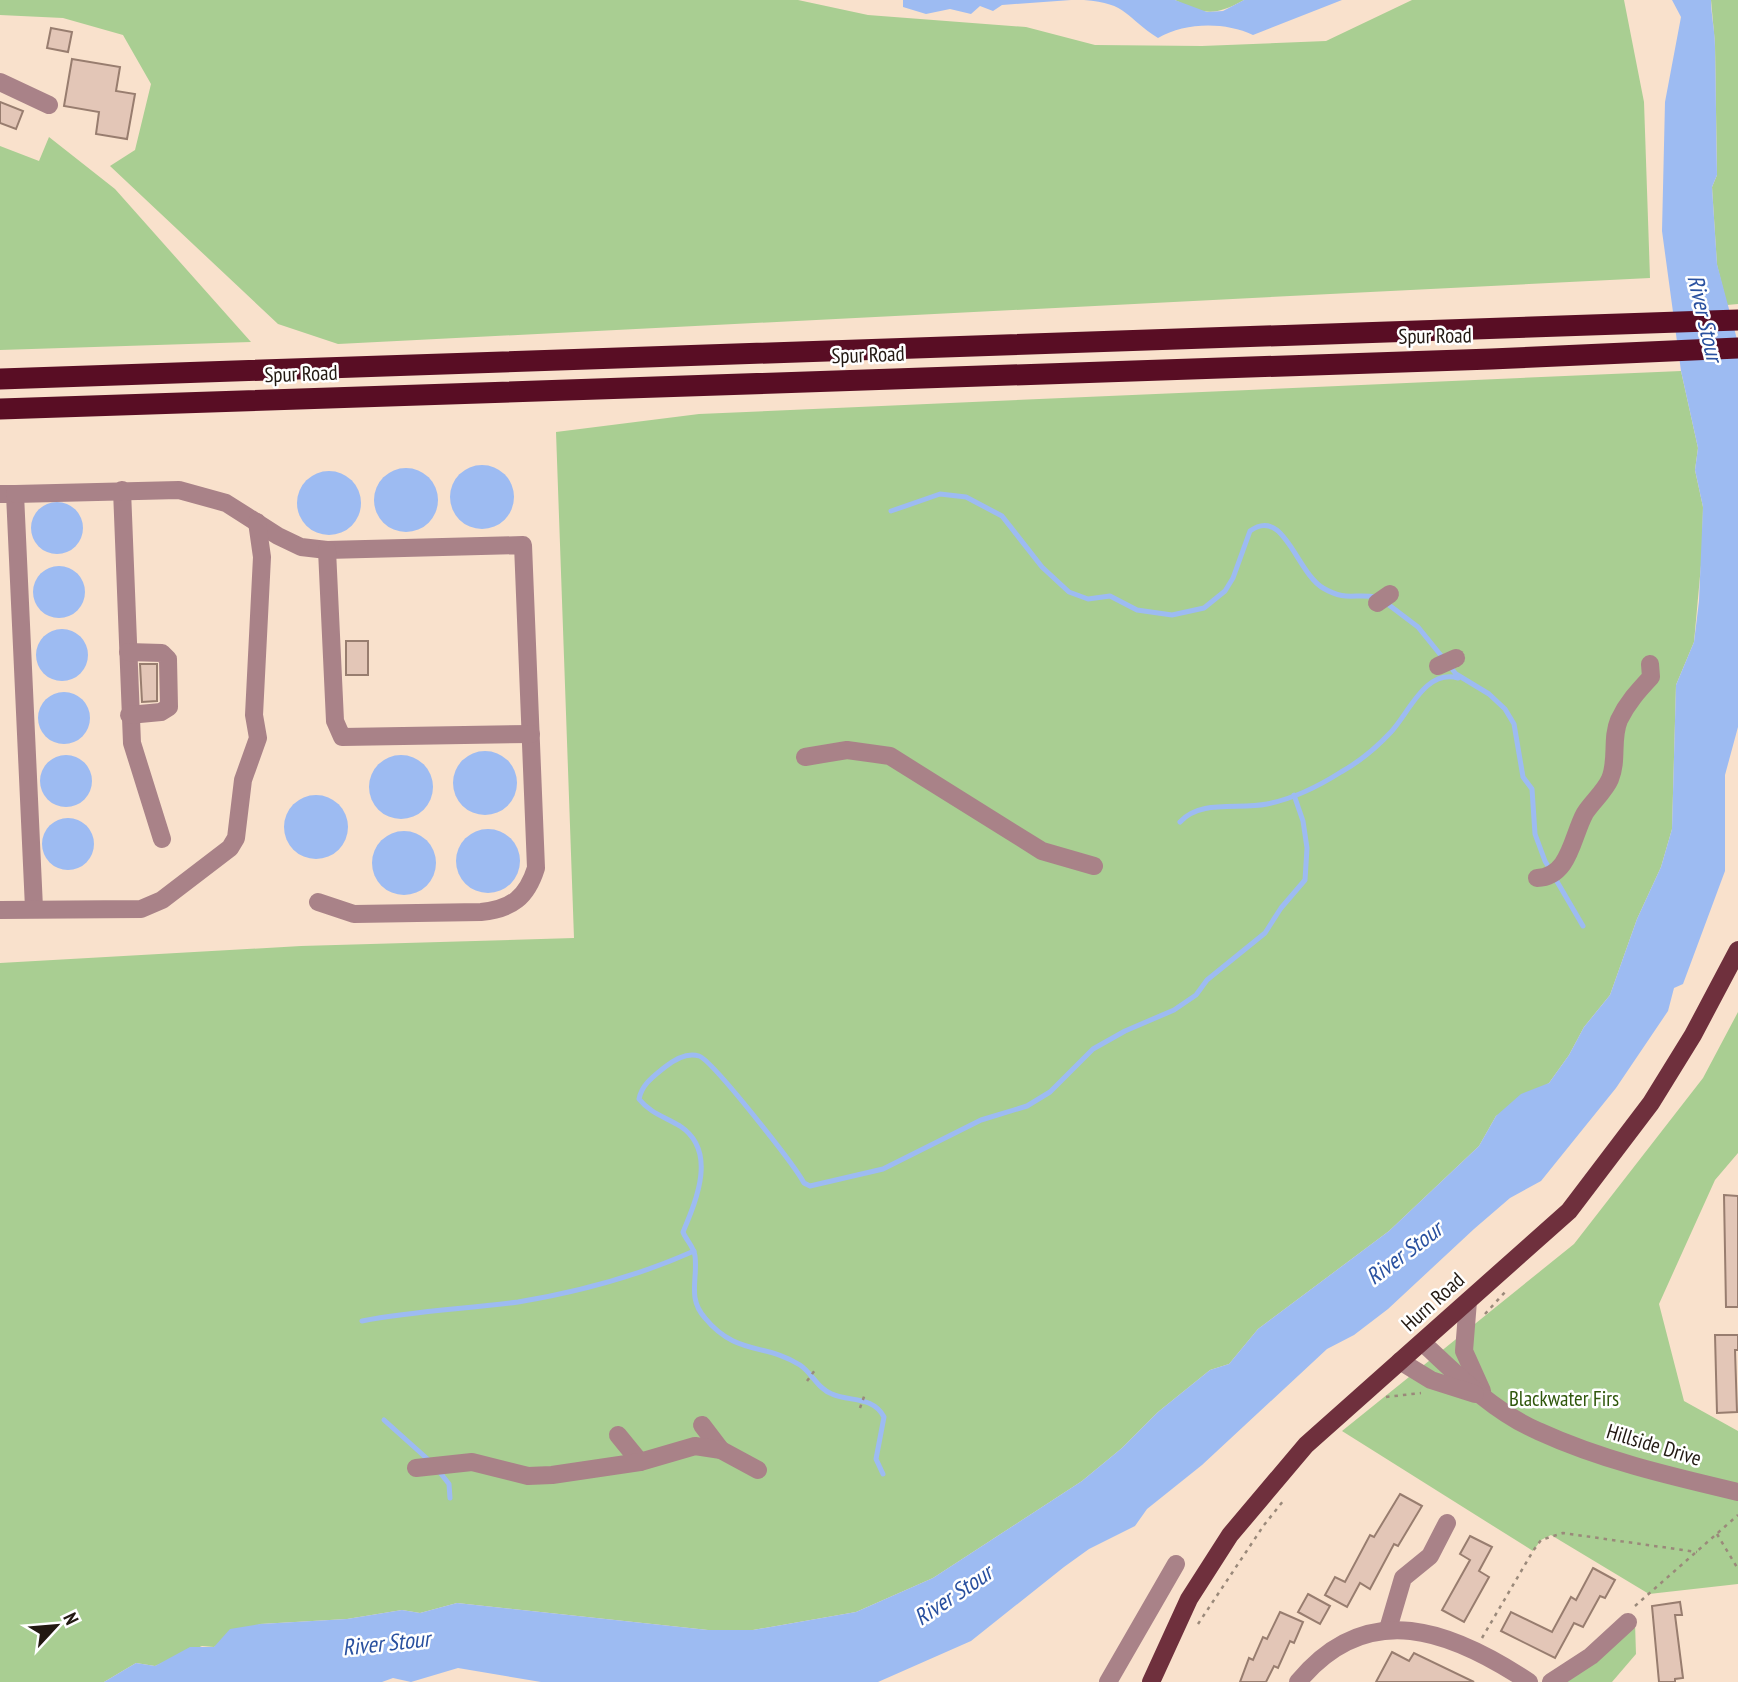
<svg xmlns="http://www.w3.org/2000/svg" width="1738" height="1682" viewBox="0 0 1738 1682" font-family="'PT Sans Narrow',sans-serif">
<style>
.green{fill:#a9ce92}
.water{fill:#9dbbf2}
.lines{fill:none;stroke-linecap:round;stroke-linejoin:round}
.stream{stroke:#9dbbf2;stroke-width:5}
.building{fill:#e3c6b7;stroke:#987d6f;stroke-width:2}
.path{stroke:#9a897a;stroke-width:2.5;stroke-dasharray:3.5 5;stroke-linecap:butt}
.minor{stroke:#a98288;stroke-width:18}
.major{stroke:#6f303d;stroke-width:18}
.highway{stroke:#590d24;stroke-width:21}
.labels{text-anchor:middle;stroke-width:5;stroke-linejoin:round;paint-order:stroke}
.street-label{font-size:21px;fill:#221912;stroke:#fff}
.park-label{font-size:21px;fill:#30570c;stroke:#fff}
.water-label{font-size:23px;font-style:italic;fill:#29509f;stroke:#fff}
</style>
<rect width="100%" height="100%" fill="#f9e1cc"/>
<!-- green -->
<g class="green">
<path d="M0,0H798L868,15L1026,27L1095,45L1202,46L1326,41L1412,0H1624L1644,102L1650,278L338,344L278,324L110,166L135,150L151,84L123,35L63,18L0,15Z"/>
<path d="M1175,0H1244C1215,16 1204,15 1175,0Z"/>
<path d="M1711,0H1738V304L1727,305L1717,265L1712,187L1717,175L1715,44Z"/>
<path d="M49,137L115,189L251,342L0,350V146L39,161Z"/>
<path d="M1681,371L1698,448L1695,470L1703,507L1702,554L1694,642L1676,685L1672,829L1661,867L1637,919L1610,995L1584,1027L1569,1055L1549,1083L1496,1116L1479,1146L1389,1231L1258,1329L1229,1364L1210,1370L1158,1412L1122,1448L1082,1481L933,1578L856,1612L753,1630H708L457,1603L420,1613L402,1610L347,1619L260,1624L214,1647L202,1646L155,1666L136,1663L104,1682H0V963L301,946L574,938L556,432L699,414Z"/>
<path d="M1738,1012V1153L1715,1180L1659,1304L1684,1401L1738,1431V1584L1649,1594L1551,1535L1541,1540L1533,1551L1342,1431L1574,1244L1703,1078Z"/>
<path d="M1635,1623L1636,1654L1612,1682H1563Z"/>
</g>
<!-- water -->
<g class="water">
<path d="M903,0H1071L1002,5L993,11L980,6L971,14L950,9L926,14L903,7Z"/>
<path d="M1084,0H1175L1207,12L1223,11L1244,0H1342L1253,35C1225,22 1186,22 1158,38C1126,18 1128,3 1084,0Z"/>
<path d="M1672,0H1711C1711,15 1715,31 1715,48C1716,90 1716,133 1717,175L1712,187L1717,264L1738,343V727L1725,775V871L1683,984L1674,988L1668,1011L1616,1088L1541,1181L1510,1198L1474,1229L1388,1309L1354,1335L1327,1349L1202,1465L1147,1509L1135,1526L1089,1549L1064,1567L971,1641L878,1682H541L458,1668L411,1682L393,1678L382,1682H104L136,1663L155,1666L190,1647H214L230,1629L260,1624L347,1619L402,1610L420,1613L457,1603L708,1630H753L856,1612L933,1578L1082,1481L1122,1448L1158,1412L1210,1370L1229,1364L1258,1329L1389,1231L1479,1146L1496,1116L1521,1094L1549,1083L1569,1055L1584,1027L1610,995L1637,919L1661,867L1672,829L1676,685L1694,642L1699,601L1703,507L1695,470L1698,448L1681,371L1662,231L1665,102L1681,17Z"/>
<circle cx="482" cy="497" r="32"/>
<circle cx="406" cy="500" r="32"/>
<circle cx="329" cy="503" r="32"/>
<circle cx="57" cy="528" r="26"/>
<circle cx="59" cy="592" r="26"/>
<circle cx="62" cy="655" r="26"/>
<circle cx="64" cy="718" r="26"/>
<circle cx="485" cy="783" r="32"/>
<circle cx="401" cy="787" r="32"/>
<circle cx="66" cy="781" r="26"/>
<circle cx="316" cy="827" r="32"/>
<circle cx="68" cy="844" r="26"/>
<circle cx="488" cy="861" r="32"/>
<circle cx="404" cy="863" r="32"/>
</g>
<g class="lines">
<!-- stream -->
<g class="stream">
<path d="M891,511L940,494L966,497L1002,516L1042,567L1069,592L1088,599L1110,596L1137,610L1172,615L1204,608L1225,591L1233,578L1250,531C1284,506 1296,572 1323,588C1347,602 1354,593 1376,597"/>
<path d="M1385,602L1418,627L1456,674L1489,694L1505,709L1514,724L1523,777L1532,789L1535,834L1545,861L1583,926"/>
<path d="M1180,822C1200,799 1239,810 1267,804C1292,799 1319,786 1341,772C1359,762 1377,747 1391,732C1409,713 1425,669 1458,678"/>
<path d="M362,1321C414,1311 466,1309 518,1302C578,1292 638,1276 694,1251"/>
<path d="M384,1420L432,1463"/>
<path d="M438,1470L449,1484L450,1498"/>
<path d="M883,1474L876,1459L884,1417C873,1396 850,1402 832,1394C818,1389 812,1373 800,1365C766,1343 736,1356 705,1318C687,1298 698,1279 695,1256C694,1247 686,1240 683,1232C696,1201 718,1151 680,1126C665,1117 650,1113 639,1099C642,1084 654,1076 665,1067C675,1059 687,1052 699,1056C713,1061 795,1166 804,1183L810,1186L883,1169L981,1120L1027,1106L1050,1092L1093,1049L1125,1031L1174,1010L1196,995L1207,980L1265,933L1281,908L1305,880L1307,848L1303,821L1294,795"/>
</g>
</g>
<!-- building -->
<g class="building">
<path d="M51,28L72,32L68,52L47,48Z"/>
<path d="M72,59L120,67L116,91L135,94L127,139L96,134L99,112L64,106Z"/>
<path d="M0,102L23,111L16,129L0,123Z"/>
<rect x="346" y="641" width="22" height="34"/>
<path d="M140,664H157V701L142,702Z"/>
<path d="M1724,1195L1738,1196V1307H1726Z"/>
<path d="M1715,1335H1738V1350H1735L1737,1412L1717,1413Z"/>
<path d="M1400,1494L1422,1506L1398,1546L1394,1544L1370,1589L1360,1583L1347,1607L1325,1595L1335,1577L1345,1582L1370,1535L1374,1537Z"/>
<path d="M1470,1536L1492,1547L1479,1571L1489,1577L1464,1622L1442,1610L1470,1560L1460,1554Z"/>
<path d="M1593,1568L1615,1580L1605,1598L1600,1596L1583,1627L1574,1623L1555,1658L1501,1631L1511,1612L1552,1632L1571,1597L1576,1600Z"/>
<path d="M1308,1594L1330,1606L1320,1624L1298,1612Z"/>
<path d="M1680,1602L1682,1615H1675L1683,1678L1675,1679V1682H1659L1652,1606Z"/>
<path d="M1280,1612L1303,1622L1294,1643L1290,1641L1278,1668L1274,1666L1266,1682H1240L1249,1658L1253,1660L1263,1637L1267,1639Z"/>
<path d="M1392,1652L1409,1661L1414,1653L1474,1682H1376Z"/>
</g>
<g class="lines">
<!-- path -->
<g class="path">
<path d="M1485,1314L1506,1291"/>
<path d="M807,1381L815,1370"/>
<path d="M1386,1397L1421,1393"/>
<path d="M860,1408L865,1394"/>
<path d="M1717,1534L1738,1569"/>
<path d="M1635,1606L1738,1515"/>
<path d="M1198,1624L1264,1525L1284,1500"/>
<path d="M1482,1638L1533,1551L1541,1540L1563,1533L1697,1552"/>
</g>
<!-- minor -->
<g class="minor">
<path d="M0,82L49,105"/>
<path d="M122,490L132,743L162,839"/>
<path d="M0,494H15L34,908"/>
<path d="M15,494L179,490L226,503L278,536L301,547L327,550L523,545L536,868C527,897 512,909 481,912L354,914L318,902"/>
<path d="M327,550L335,721L342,737L531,734"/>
<path d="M1377,603L1390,594"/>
<path d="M128,652L162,653L168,659L169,707L161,712L129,715"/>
<path d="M1438,666L1456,658"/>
<path d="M805,757L847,750L890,756L1042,851L1094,866"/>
<path d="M1537,878C1570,877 1572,836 1585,813C1592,802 1605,791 1610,779C1618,760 1611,739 1619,720C1627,703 1638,691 1651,677L1650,664"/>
<path d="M0,910L141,909L162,900L230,848L236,838L243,780L258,738L254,715L262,557L257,522"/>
<path d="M1468,1301L1464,1351L1482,1391"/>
<path d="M1423,1343C1457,1375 1494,1412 1538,1431C1601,1460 1670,1476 1738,1492"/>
<path d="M1400,1361L1431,1380L1475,1394"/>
<path d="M702,1425L721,1450"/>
<path d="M618,1435L640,1462"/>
<path d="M416,1468L472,1462L528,1476L552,1475L640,1462L695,1446L721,1450L758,1470"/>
<path d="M1388,1629L1403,1578L1430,1556L1447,1523"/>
<path d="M1108,1682L1176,1564"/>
<path d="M1298,1682C1368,1597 1452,1631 1529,1682"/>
<path d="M1551,1682L1591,1656L1628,1622"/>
</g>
<!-- major -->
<path class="major" d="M1151,1682L1189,1599L1230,1535L1306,1445L1569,1211L1651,1103L1693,1035L1738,950"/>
<!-- highway -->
<g class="highway">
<path d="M0,379L1738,320"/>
<path d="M0,409L1491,359L1738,348"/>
</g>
</g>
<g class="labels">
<!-- street labels -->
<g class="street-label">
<text transform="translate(1435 336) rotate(-1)" y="7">Spur Road</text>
<text transform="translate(868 355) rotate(-2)" y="7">Spur Road</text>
<text transform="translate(301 374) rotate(-2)" y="7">Spur Road</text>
<text transform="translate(1433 1302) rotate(-42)" y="7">Hurn Road</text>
<text transform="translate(1654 1445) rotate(17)" y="7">Hillside Drive</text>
</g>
<!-- park labels -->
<g class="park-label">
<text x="1564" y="1406">Blackwater Firs</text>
</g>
<!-- water labels -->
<g class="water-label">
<text transform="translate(1705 318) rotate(77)" y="8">River Stour</text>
<text transform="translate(1404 1253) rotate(-37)" y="8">River Stour</text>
<text transform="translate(953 1595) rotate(-34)" y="8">River Stour</text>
<text transform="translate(386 1643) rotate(-6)" y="8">River Stour</text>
</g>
</g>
<!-- north arrow -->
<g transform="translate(56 1626) rotate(64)" stroke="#ffffff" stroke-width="5" paint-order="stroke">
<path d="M0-5L12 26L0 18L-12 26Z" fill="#221912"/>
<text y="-10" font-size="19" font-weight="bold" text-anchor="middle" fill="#221912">N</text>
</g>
</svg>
